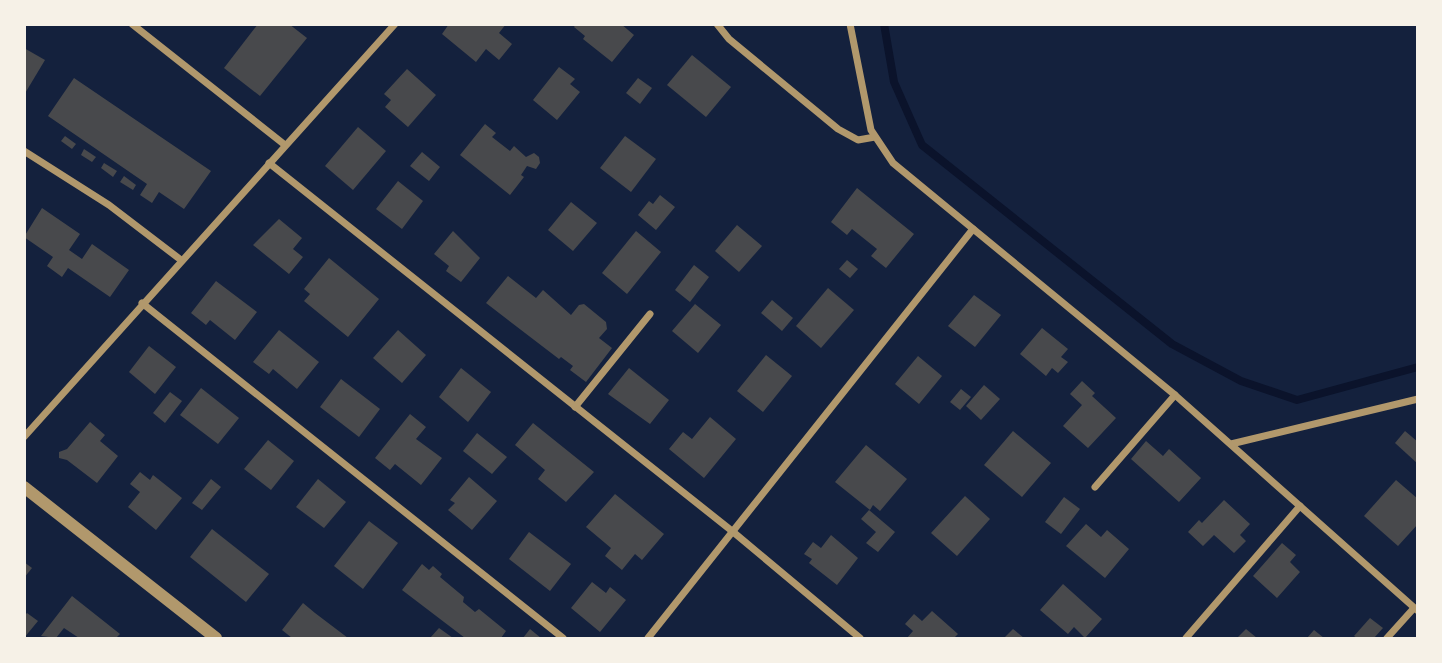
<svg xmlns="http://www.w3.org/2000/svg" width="1442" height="663" viewBox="0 0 1442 663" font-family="'PT Sans Narrow',sans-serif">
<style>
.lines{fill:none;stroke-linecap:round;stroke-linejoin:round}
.stream{stroke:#0b132b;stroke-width:8}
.building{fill:#48494c}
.minor{stroke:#b1986c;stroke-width:7}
.tertiary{stroke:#b1986c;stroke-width:12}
</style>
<rect width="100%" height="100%" fill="#14213d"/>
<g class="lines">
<!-- stream -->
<path class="stream" d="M884,24L894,82L922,145L1172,344L1241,381L1297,400L1418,367"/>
</g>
<!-- building -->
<g class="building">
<path d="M258,24H289L307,38L260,96L224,68Z"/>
<path d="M449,24H506L499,33L512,44L499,60L486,49L476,62L442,34Z"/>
<path d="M576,24H621L634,35L612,62L583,39L585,36L574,27Z"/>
<path d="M24,48L45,60L24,95Z"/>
<path d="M692,55L731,87L706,117L667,85Z"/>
<path d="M559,67L575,79L570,84L580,92L557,120L533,100Z"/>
<path d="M407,69L436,95L408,127L385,107L391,100L384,94Z"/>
<path d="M74,78L211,171L184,209L159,192L152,203L140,195L147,184L48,116Z"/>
<path d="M638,78L652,88L640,104L626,93Z"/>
<path d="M485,124L496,133L492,137L510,151L514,146L526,157L534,153L539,157L540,163L536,169L527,166L521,175L524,177L510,195L460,155Z"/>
<path d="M358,127L386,151L353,190L325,166Z"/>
<path d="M65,136L76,144L72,149L61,141Z"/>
<path d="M625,136L656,159L631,192L600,168Z"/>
<path d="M84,149L96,157L92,162L81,155Z"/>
<path d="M422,152L440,167L429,181L410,166Z"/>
<path d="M104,163L117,171L113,177L101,168Z"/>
<path d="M124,176L136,185L133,190L120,182Z"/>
<path d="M398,181L423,201L402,229L376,209Z"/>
<path d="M857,188L914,234L886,268L871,256L877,249L852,229L847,235L831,222Z"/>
<path d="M660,195L675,207L656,230L638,215L649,201L653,204Z"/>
<path d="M571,202L597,223L573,251L548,230Z"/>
<path d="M42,208L80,234L69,250L82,259L92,244L129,270L110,297L68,268L62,277L47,266L53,257L24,237Z"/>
<path d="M279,219L302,238L293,249L303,257L289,274L253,245Z"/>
<path d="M737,225L762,246L739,272L715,251Z"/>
<path d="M453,231L480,258L461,282L446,271L449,266L434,254Z"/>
<path d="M636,231L661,252L627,294L602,273Z"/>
<path d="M329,258L379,299L348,337L304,301L310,294L304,289Z"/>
<path d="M847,260L858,269L850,278L839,269Z"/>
<path d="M694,265L709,277L690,302L675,290Z"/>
<path d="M508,276L536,298L543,290L571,315L579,305L584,304L606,322L607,329L599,338L612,348L586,382L570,370L573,366L561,357L559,359L486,303Z"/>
<path d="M216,281L257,312L235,340L210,320L206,325L191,313Z"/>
<path d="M828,288L854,310L821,348L796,326Z"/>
<path d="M974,295L1001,315L975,347L948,326Z"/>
<path d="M772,300L793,318L782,331L761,313Z"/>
<path d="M695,304L721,325L698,353L672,331Z"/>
<path d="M1042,328L1068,349L1061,357L1068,362L1058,373L1052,368L1046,376L1020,354Z"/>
<path d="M279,330L319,362L297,389L273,369L269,374L253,362Z"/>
<path d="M398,330L426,355L402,383L373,358Z"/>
<path d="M149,346L176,367L155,394L129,372Z"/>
<path d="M766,355L792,376L763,412L737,391Z"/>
<path d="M918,356L942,376L919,404L895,384Z"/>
<path d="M461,368L491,392L468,422L439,397Z"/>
<path d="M629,368L669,400L650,424L608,394Z"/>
<path d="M341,379L380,409L359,437L320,407Z"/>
<path d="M1082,381L1095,393L1092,396L1116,418L1088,448L1063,426L1082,405L1070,394Z"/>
<path d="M984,385L1000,399L981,420L966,406Z"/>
<path d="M201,388L239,418L218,444L180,415Z"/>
<path d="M961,389L971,397L960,410L950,402Z"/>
<path d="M170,392L182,401L165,423L153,413Z"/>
<path d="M410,414L426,427L416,439L442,458L421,485L395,464L390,470L375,458Z"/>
<path d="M710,417L736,439L704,478L669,449L683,432L692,439Z"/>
<path d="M90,422L105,435L100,441L118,456L97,483L67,460L59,458V452L67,449Z"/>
<path d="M533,423L594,472L566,502L538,479L545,470L515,445Z"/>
<path d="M1013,431L1051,463L1022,497L984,465Z"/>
<path d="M1405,431L1418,442V464L1395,443Z"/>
<path d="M477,433L507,457L492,474L463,451Z"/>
<path d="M268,440L294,461L271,490L244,469Z"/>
<path d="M1146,441L1163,456L1169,449L1201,478L1179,502L1131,459Z"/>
<path d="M866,445L907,479L880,511L873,505L870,510L835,482Z"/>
<path d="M140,472L150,480L153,475L182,498L156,530L128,507L140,492L130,484Z"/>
<path d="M469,477L497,501L472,530L448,510L455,503L450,500Z"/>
<path d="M211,479L221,487L202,510L192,503Z"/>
<path d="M318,479L346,502L324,528L296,507Z"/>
<path d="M1396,480L1418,499V524L1398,546L1364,516Z"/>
<path d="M615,494L664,534L642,560L635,554L622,570L605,556L611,548L586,527Z"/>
<path d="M965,496L990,519L957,556L931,533Z"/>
<path d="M1064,497L1080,509L1061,534L1045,522Z"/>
<path d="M1224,500L1250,524L1240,535L1246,541L1234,553L1214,535L1203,546L1188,532L1199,520L1202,523Z"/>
<path d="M869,510L895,532L878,552L866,543L876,532L861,519Z"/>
<path d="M369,521L398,543L363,589L334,566Z"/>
<path d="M1086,524L1101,537L1107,530L1129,549L1105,578L1066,546Z"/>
<path d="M212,529L269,574L246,602L190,557Z"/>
<path d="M529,532L571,564L550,591L509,559Z"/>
<path d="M831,535L858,558L837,585L809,563L812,559L804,554L813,542L821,548Z"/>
<path d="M1282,543L1296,555L1290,562L1300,572L1277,598L1253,576Z"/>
<path d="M24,562L32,568L24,578Z"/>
<path d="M422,564L429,570L433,566L442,574L440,577L464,597L463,602L475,612L479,609L506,631L501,638H465L402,590Z"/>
<path d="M592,582L606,593L610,587L626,600L600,632L571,608Z"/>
<path d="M1063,584L1102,619L1085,638L1074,627L1068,634L1040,610Z"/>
<path d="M72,596L120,634L116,638H79L64,628L56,638L41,636Z"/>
<path d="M303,603L315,613L348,638H292L282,630Z"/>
<path d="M932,611L958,634L954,638H907L913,631L905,624L914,614L922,621Z"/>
<path d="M27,613L38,621L24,638V616Z"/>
<path d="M1370,618L1383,628L1374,638H1357L1354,636Z"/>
<path d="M439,628L453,638H430Z"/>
<path d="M530,629L541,638H523Z"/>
<path d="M1013,629L1024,638H1004Z"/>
<path d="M1246,629L1257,638H1237Z"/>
<path d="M1314,630L1324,638H1307Z"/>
</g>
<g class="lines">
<!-- minor -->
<g class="minor">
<path d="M132,24L285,145"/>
<path d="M717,24L729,39L838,129L858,140L875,137"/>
<path d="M850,24L871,130L893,163L1175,395L1418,611"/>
<path d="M24,151L109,205L181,260"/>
<path d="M269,163L732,531L860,638"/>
<path d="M142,303L563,638"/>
<path d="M575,407L650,314"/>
<path d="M24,437L395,24"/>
<path d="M1231,444L1418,399"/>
<path d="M1095,487L1175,395"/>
<path d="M648,638L973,229"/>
<path d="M1186,638L1300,506"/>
<path d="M1387,638L1414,608"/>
</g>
<!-- tertiary -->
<path class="tertiary" d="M24,487L216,638"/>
</g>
<!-- border -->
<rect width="1442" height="663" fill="none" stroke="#f6f1e7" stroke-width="52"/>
</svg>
